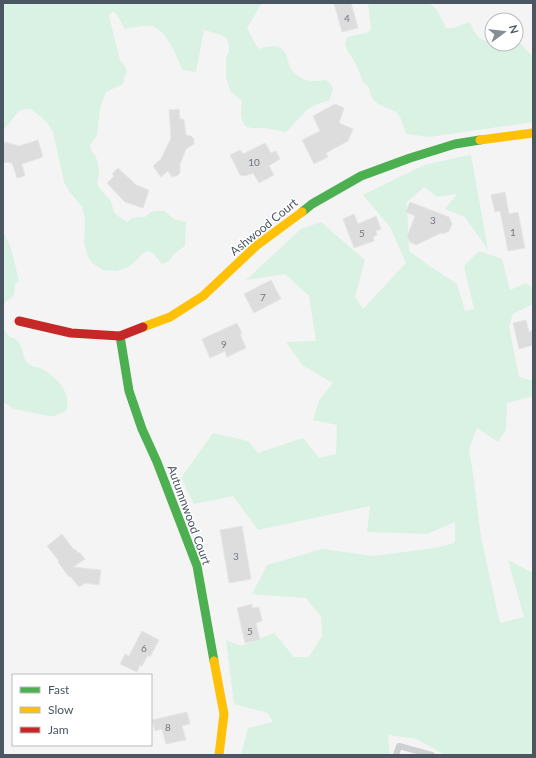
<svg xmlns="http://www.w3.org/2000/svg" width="536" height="758" viewBox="0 0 536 758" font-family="Lato,sans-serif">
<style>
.green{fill:#d9f2e3}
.building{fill:#ddddde;stroke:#e5e6e7}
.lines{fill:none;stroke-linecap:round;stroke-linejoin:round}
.lane{stroke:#ced0d2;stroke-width:6}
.fast{stroke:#4caf50;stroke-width:9}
.slow{stroke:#ffc107;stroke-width:9}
.jam{stroke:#c62828;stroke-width:9}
.labels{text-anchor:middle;stroke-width:3;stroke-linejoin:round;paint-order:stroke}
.number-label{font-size:10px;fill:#707881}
.street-label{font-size:12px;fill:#4a5661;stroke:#fff}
</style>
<rect width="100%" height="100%" fill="#f4f4f4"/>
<!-- green -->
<g class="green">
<path d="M3,3H263L260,6L247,28C251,35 254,43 259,49C269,45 281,43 286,55C288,58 288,63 290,67C293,73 301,79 307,80C312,82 320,80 326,80L331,84L333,90L329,101C323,102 316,104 311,107C301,113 295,125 286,132L265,128H253L246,127C239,117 241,112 242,101L231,92L226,78V58L229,52V46L227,39L222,35L204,30L196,72L183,70C176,57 167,28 150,26C142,25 133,28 125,29C121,23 119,16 113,11L109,16L120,60L125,66L127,72L124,78L123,84L106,92L100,108L97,136L90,145C91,153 93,151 96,157C99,165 100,176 97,183L100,189L111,201L114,212L118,216L127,222L133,218L145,217L151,212L157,211H164L174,219L186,222L185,246L175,253L168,262L162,264L154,254L149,251L143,253L134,263L128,267L117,271L103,270L92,263L88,257L84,243L85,220L82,207L69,191L64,182L53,132L46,121L35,112L30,109H24L18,112L3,131Z"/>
<path d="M368,3H429L437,10L446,28H453L470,22C474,32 479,43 492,41V44H516V38L533,57V122L430,137L406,134L400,117L396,112L378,104L372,98L368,86L363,82L356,64L347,50L345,44L347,37L366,33L371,29Z"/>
<path d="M471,155L488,250L465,217L445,209L457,194L437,197L424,187L407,202L409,251L428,265L457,284L465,311L474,309L464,266L479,251L502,259L510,290L526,283L533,288V304L513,314L509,326L519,377L533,381V396L507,403L506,430L498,442L477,428L469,450L474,480L481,537L500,623L524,617L508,560L533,573V755H445L417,739L388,735L390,755H241L248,728L273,722L268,713L234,704L226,640L241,646L274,633L294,657H309L322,636L321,617L306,598L252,594L267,565L322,549L373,556L435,548L455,543V522L427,534L367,532L370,506L258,530L233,496L194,504L181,478L213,433L248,441L258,453L303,438L319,458L336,454L337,425L313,420L319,400L333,383L302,365L286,342L316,341L309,296L285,274L246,280L301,229L321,222L365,260L355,297L363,309L406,263L390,227L363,195L424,165L455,158Z"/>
<path d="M3,231L11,248L19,281L15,284L14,295L3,304Z"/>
<path d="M3,329C5,331 6,334 9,336C12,338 17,339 19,343C23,348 23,358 27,363C31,367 37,367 42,369C56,376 73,394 66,411L54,416H48L14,409L3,402Z"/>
</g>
<!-- building -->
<g class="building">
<path d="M334,3H351L358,28L342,32Z"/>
<path d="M335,104L344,108L339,123L353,129L348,141L326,153L328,157L314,164L302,140L320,131L313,116Z"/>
<path d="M179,109L180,119H184L186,135L191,136L194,139V144L186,149L180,164V173L177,176L172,177L168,171L161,177L153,166L161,159L171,138L169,110Z"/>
<path d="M38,140L43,157L22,164L25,176L17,178L12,163L3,162V148L5,142L19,146Z"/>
<path d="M265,143L271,153L276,151L280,159L269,166L274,175L259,183L253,173L245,176L240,175L230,155L240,150L243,154Z"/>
<path d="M118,168L136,185L149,190L143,208L125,202L107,183L114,176L112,174Z"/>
<path d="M505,192L509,214L518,212L525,248L508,251L500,211L495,212L491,195Z"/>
<path d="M410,202L449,217L452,224L449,231L443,234L441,233L416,245L410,242L407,237L415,216L406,212Z"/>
<path d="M354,214L358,224L376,216L381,229L376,231L377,235L373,237L374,241L354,248L343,219Z"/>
<path d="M271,280L281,299L254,313L244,294Z"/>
<path d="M526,320L529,332L533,330V345L519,349L513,323Z"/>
<path d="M237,323L242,333L240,334L246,348L227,357L225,351L210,358L202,339Z"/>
<path d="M242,526L251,579L229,583L220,530Z"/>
<path d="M62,534L74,550L75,549L78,553L79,552L85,559L73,567L101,570L99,585L85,583L79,587L70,576L69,577L58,562L59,561L47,546Z"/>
<path d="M252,604V608L259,607L262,621L256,623L260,640L245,643L237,608Z"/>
<path d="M142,631L159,640L150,657L148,655L142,666L140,665L137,672L120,664L125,654L129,656Z"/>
<path d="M187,712L190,724L182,726L186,740L166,744L162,729L155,731L152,720Z"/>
</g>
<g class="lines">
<!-- lane -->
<path class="lane" d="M396,755L399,746L432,755"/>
<!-- fast -->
<g class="fast">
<path d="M302,212L312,204L361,176L410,158L455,144L480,140"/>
<path d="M120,336L129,391L142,429L157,462L197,566L214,661"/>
</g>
<!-- slow -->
<g class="slow">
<path d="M480,140L533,133"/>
<path d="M143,327L170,317L203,296L256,246L302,212"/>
<path d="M214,661L224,714L219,755"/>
</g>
<!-- jam -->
<path class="jam" d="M19,321L71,333L120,336L143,327"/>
</g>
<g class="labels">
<!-- number labels -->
<g class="number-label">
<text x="347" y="22">4</text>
<text x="254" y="166">10</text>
<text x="433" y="224">3</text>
<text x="513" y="236">1</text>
<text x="362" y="237">5</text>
<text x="263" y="301">7</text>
<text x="224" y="348">9</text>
<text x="236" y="560">3</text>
<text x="250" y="635">5</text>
<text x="144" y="652">6</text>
<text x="168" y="731">8</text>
</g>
<!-- street labels -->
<g class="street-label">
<text transform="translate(264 227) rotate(-39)" y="4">Ashwood Court</text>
<text transform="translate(189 515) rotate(70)" y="4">Autumnwood Court</text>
</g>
</g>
<!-- border -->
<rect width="536" height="758" fill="none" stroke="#4a5661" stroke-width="8"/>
<!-- legend -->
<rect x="12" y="674" width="140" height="72" fill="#ffffff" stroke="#b7bbc0"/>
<rect x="20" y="687" width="20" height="6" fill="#4caf50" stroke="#b7bbc0"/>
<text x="48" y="694" font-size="12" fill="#4a5661">Fast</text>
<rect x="20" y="707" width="20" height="6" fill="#ffc107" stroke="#b7bbc0"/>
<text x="48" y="714" font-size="12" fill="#4a5661">Slow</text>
<rect x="20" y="727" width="20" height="6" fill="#c62828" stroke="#b7bbc0"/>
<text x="48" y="734" font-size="12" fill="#4a5661">Jam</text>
<!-- north arrow -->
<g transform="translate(504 32) rotate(75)"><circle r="19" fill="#ffffff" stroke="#b7bbc0"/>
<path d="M0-3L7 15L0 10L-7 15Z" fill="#868d94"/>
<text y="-6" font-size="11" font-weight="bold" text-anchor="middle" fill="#4a5661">N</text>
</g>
</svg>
